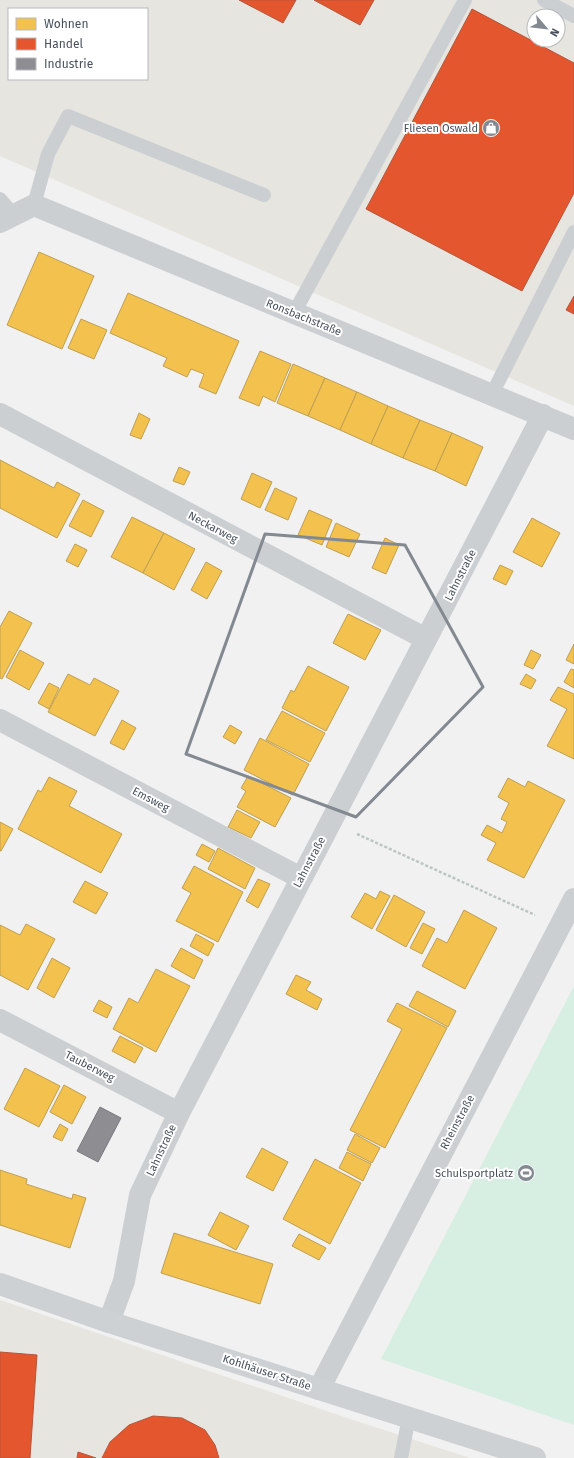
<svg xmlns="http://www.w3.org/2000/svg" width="574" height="1458" viewBox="0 0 574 1458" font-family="'Fira Sans',sans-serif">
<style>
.commercial{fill:#e6e5df;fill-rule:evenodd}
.green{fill:#d6efe2}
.homes{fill:#f2c14e;stroke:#bf9f52}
.shops{fill:#e4572e;stroke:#b5553c}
.industry{fill:#8d8d92;stroke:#787b82}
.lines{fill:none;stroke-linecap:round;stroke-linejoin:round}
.path{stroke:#bac6c2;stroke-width:2.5;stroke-dasharray:3 2;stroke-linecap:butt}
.lane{stroke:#cccfd2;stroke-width:14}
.street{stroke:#cccfd2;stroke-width:22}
.secondary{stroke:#ced1d3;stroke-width:22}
.marked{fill:none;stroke:#838991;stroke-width:3;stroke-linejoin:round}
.labels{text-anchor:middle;stroke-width:4;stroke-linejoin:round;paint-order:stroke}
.poi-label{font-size:11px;fill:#48515d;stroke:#fff;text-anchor:end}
.street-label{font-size:11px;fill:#48515d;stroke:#fff}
</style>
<rect width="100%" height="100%" fill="#f1f1f1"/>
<!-- commercial -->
<g class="commercial">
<path d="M0,0H574V406L0,156ZM9,9H147V79H9ZM534,16H558V40H534Z"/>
<path d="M0,1300L347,1418L470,1458H0Z"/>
</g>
<!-- green -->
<path class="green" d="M574,986V1425L381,1359Z"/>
<!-- homes -->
<g class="homes">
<path d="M39,252L94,276L62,349L7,325Z"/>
<path d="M128,293L239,341L216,394L199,387L204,374L191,369L187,377L163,366L167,358L110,333Z"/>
<path d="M81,319L107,330L94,359L68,348Z"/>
<path d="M260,351L291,364L275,402L263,396L259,406L239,398Z"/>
<path d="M293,364L325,378L308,416L277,403Z"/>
<path d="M325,378L357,392L340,430L308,416Z"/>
<path d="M357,392L388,406L371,444L340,430Z"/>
<path d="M388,406L420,420L403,458L371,444Z"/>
<path d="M139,413L150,419L141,439L130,435Z"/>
<path d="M420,420L452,433L435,471L403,458Z"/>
<path d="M452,433L483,447L466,486L435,471Z"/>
<path d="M0,460L54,488L57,482L80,494L57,538L0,508Z"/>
<path d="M179,467L190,472L184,485L173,481Z"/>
<path d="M252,473L272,482L260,508L241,499Z"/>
<path d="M275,488L297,498L288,520L265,510Z"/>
<path d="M83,500L104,511L91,537L69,526Z"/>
<path d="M309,510L332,520L322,545L298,535Z"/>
<path d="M132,517L164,533L143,573L111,557Z"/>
<path d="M532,518L560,533L542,567L513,552Z"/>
<path d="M336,523L360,534L349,557L326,547Z"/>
<path d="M164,533L195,549L174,590L143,573Z"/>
<path d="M385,538L399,545L386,574L372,568Z"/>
<path d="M75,544L87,550L78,567L66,561Z"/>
<path d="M206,562L222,571L207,599L191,590Z"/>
<path d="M500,565L513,571L506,585L493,579Z"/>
<path d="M9,611L32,623L2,679L0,678V627Z"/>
<path d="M348,614L381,630L365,660L333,643Z"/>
<path d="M574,644V664L566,660Z"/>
<path d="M20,650L44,663L29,690L6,677Z"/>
<path d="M531,650L541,655L533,669L524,665Z"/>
<path d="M308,666L349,687L326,731L282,708L291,690L294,692Z"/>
<path d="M571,669L574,670V688L564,682Z"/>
<path d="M68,674L90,685L94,678L119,691L95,736L48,712Z"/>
<path d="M526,674L536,680L531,689L520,684Z"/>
<path d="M49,683L59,688L49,709L38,703Z"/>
<path d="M558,687L574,694V759L547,746L567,709L550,700Z"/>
<path d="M282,711L325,733L310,762L266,740Z"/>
<path d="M122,720L136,728L124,750L110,743Z"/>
<path d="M230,725L242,732L235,744L223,737Z"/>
<path d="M260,738L309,764L293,795L244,770Z"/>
<path d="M248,776L291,798L275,827L237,807L246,791L241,788Z"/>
<path d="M49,777L77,791L69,806L122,834L101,873L18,829L38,790L41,792Z"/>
<path d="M508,778L525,787L528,781L565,800L524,878L487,860L496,843L481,835L487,825L502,833L507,822L501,819L509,803L498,797Z"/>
<path d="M237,810L260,822L251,838L228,827Z"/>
<path d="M0,822L13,829L1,851H0Z"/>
<path d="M202,844L215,851L209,862L196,855Z"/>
<path d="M218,848L255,868L245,889L208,869Z"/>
<path d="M194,866L243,892L218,942L176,921L191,893L182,888Z"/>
<path d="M258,879L270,884L258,908L246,901Z"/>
<path d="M85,881L108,893L96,914L73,902Z"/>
<path d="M380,891L390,896L372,929L351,917L365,893L376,899Z"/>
<path d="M394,895L425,912L406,947L376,930Z"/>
<path d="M464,910L497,928L465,989L422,966L437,938L447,943Z"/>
<path d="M423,923L435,929L422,954L410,948Z"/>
<path d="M26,924L55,939L28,990L0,975V925L20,935Z"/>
<path d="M196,934L214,944L208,956L190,946Z"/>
<path d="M181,948L203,960L194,979L171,966Z"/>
<path d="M52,958L70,968L54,998L37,988Z"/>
<path d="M156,969L190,986L156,1052L113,1029L129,998L138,1003Z"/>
<path d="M296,975L311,982L306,990L322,999L317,1010L286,994Z"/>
<path d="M417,991L456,1011L448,1027L409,1006Z"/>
<path d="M99,1000L112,1007L107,1018L93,1011Z"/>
<path d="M397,1003L447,1028L385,1148L350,1130L402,1029L387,1021Z"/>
<path d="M120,1036L143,1048L135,1063L112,1051Z"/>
<path d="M25,1068L60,1086L39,1127L4,1109Z"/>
<path d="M64,1085L86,1097L72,1124L50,1112Z"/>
<path d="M60,1124L68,1129L62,1141L53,1137Z"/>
<path d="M355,1134L380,1148L372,1163L347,1150Z"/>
<path d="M262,1148L288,1162L273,1191L246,1177Z"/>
<path d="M347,1152L371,1164L363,1181L339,1168Z"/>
<path d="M315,1159L361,1183L330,1244L283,1219Z"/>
<path d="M0,1170L27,1179L26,1184L72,1199L73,1194L86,1198L70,1248L0,1225Z"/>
<path d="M220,1212L249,1226L236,1250L208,1235Z"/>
<path d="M174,1233L273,1264L260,1304L161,1273Z"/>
<path d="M299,1234L326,1248L319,1260L292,1246Z"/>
</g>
<!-- shops -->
<g class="shops">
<path d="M239,0H296L283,23Z"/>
<path d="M314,0H374L360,25Z"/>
<path d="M472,9L574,63V193L522,291L366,209Z"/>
<path d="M574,296V314L566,310Z"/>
<path d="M0,1352L37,1355L30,1458H0Z"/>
<path d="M153,1416L182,1418L205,1430L215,1445L219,1458H102L110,1442L129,1425Z"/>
<path d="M78,1452L96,1458H77Z"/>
</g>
<!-- industry -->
<path class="industry" d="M100,1107L121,1118L98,1162L77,1151Z"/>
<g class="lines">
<!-- path -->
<path class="path" d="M357,834L535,915"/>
<!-- lane -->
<g class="lane">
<path d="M544,0L574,16"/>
<path d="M0,199L14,215"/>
<path d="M34,205L48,154L68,116L264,195"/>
<path d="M294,313L465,0"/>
<path d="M492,394L574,232"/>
<path d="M401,1458L409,1417"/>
</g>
<!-- street -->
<g class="street">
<path d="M0,222L34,205L574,429"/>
<path d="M0,414L426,639"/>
<path d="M0,720L301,878"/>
<path d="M0,1020L179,1113"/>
<path d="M109,1322L124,1281L140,1195L179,1113L543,415"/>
<path d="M319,1389L574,899"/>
</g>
<!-- secondary -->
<path class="secondary" d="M0,1284L109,1322L535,1458"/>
</g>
<!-- marked area -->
<path class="marked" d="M265,534L405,545L483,687L356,817L186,754Z"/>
<!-- icons -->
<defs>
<g id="shop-disc" transform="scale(0.9)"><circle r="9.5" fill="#838991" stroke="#fff"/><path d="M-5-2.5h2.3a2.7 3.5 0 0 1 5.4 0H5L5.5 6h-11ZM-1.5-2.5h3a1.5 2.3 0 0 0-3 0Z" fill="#fff"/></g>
<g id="stadium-disc" transform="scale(0.9)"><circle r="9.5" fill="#838991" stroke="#fff"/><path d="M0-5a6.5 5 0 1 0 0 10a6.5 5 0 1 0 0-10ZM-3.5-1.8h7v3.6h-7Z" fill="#fff"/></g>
</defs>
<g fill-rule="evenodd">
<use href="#shop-disc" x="491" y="128"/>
<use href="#stadium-disc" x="526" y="1173"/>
</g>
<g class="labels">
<!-- poi labels -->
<g class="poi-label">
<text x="478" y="132">Fliesen Oswald</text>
<text x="513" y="1177">Schulsportplatz</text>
</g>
<!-- street labels -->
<g class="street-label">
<text transform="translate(304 317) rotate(22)" y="4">Ronsbachstraße</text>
<text transform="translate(213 527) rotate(28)" y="4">Neckarweg</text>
<text transform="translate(460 575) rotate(-63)" y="4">Lahnstraße</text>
<text transform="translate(151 799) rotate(28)" y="4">Emsweg</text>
<text transform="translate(309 862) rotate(-62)" y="4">Lahnstraße</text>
<text transform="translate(90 1066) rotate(27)" y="4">Tauberweg</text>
<text transform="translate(457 1122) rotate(-62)" y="4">Rheinstraße</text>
<text transform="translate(161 1150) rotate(-65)" y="4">Lahnstraße</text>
<text transform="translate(267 1372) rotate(18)" y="4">Kohlhäuser Straße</text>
</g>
</g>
<!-- legend -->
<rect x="8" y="8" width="140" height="72" fill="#ffffff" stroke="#b6b9be"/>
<rect x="16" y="18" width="20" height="12" fill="#f2c14e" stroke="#b6b9be"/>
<text x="44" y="28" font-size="12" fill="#48515d">Wohnen</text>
<rect x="16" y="38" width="20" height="12" fill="#e4572e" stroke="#b6b9be"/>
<text x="44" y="48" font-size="12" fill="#48515d">Handel</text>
<rect x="16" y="58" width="20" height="12" fill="#8d8d92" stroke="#b6b9be"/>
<text x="44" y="68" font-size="12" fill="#48515d">Industrie</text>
<!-- north arrow -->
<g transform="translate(546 28) rotate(118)"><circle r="19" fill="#ffffff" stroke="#b6b9be"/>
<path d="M0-3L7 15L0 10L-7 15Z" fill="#838991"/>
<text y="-6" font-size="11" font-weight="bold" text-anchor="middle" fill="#48515d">N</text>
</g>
</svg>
